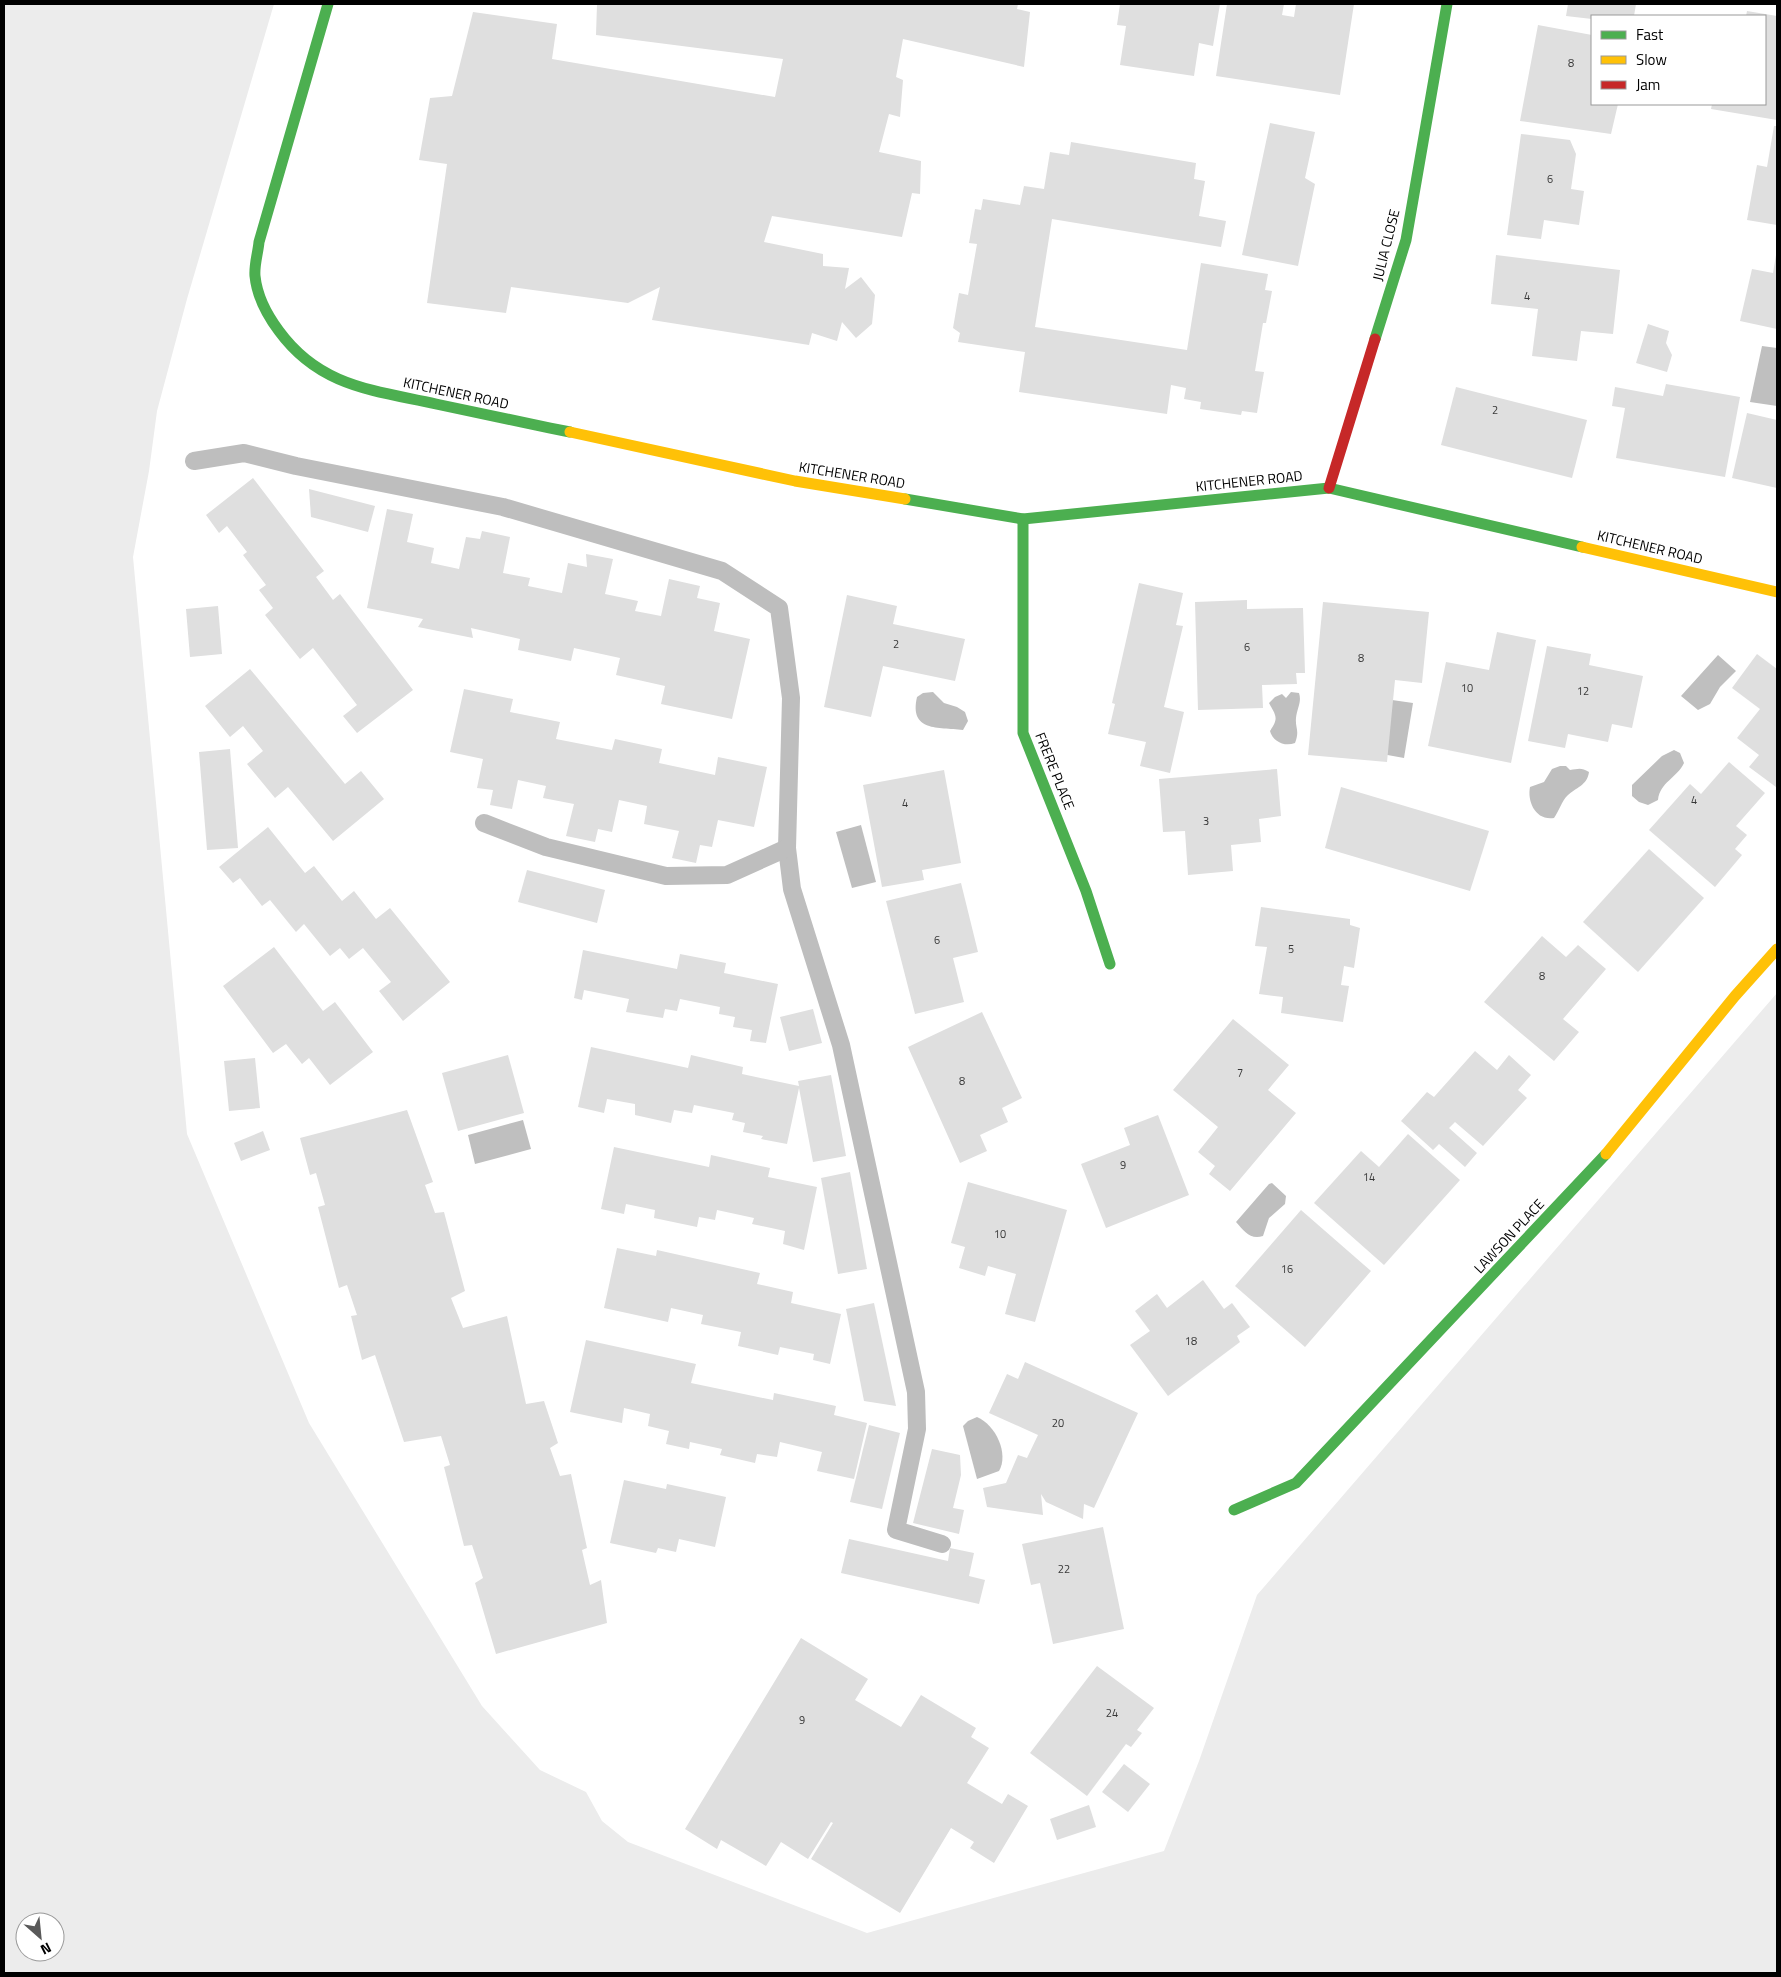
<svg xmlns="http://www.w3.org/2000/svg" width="1781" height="1977" viewBox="0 0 1781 1977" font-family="'Titillium Web',sans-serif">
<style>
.green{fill:#ececec;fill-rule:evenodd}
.water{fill:#bfbfbf}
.building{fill:#dfdfdf}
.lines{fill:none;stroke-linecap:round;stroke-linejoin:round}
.lane{stroke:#bebebe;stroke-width:18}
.fast{stroke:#4caf50;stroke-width:11}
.slow{stroke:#ffc107;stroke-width:11}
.jam{stroke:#c62828;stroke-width:11}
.labels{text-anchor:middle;stroke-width:4;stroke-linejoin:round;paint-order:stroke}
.number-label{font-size:11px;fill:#383838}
.street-label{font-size:14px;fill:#000;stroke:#fff}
</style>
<rect width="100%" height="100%" fill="#fff"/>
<!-- green -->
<path class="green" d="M4,4H274L187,299L157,411L149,471L133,557L187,1134L309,1423L482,1706L540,1770L586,1792L602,1821L628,1842L867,1933L1164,1851L1199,1761L1257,1595L1777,993V1973H4ZM25,1922H55V1952H25Z"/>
<!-- water -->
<g class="water">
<path d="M1762,346L1777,348V406L1750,402Z"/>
<path d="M1718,655L1736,671L1720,687L1710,704L1698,710L1681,696Z"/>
<path d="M933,692L944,703L957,707L965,712L968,721L963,730C938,727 909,732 917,697L923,693Z"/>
<path d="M1291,692L1299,693C1302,702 1297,708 1296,718C1295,728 1300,730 1295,743C1285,747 1273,742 1270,731C1279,718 1276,716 1269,703L1275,697L1282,694L1286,698Z"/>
<path d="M1392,700L1413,703L1404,758L1382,754Z"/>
<path d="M1674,750L1680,753L1684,763C1677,778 1660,782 1658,800L1648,805L1639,802L1632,796V785L1662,756Z"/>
<path d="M1560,766H1566L1570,770C1578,769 1581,767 1589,772C1587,786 1576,787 1567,796C1562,801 1559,811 1554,818C1536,821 1527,802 1530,787L1544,782L1552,769Z"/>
<path d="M861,825L876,882L852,888L836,832Z"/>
<path d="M523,1120L531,1149L475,1164L468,1135Z"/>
<path d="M1272,1183L1286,1196L1285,1204L1269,1218L1263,1236C1250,1240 1244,1231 1236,1222L1269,1184Z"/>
<path d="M977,1417C996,1425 1009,1454 999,1471L977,1479L963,1426L968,1421Z"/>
</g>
<!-- building -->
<g class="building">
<path d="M597,4H1018L1017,9L1030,12L1024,67L903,39L896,77L903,80L900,117L889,114L879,152L921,161L920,194L912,193L902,237L772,216L764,242L823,254V266L849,268L845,289L861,277L875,295L872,324L856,338L842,322L837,341L812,333L809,345L652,320L660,287L628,303L511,287L506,313L427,303L447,164L419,160L430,98L452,96L473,12L557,24L552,59L775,97L783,59L596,35Z"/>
<path d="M1120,4H1220L1213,46L1199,43L1194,76L1120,65L1126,26L1117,25Z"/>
<path d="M1227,4H1284L1282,15L1294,17L1296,4H1354L1340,95L1216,76Z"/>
<path d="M1568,4H1636L1634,16H1592V19L1566,16Z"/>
<path d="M1747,11L1777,16V120L1711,109L1712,104H1765V16H1746Z"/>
<path d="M1538,25L1592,35V104H1618L1611,134L1520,121Z"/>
<path d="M1270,123L1315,132L1305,178L1315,184L1298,266L1242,255Z"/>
<path d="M1774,126H1777V225L1747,220L1757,165L1767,167Z"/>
<path d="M1521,134L1570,140L1576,154L1571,189L1584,191L1579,225L1544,220L1541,239L1507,235Z"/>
<path d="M1071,142L1196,163L1194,179L1205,181L1199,216L1226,221L1221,247L1052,219L1035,327L1187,350L1201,263L1268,274L1265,290L1272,291L1266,323H1263L1255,371L1264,372L1257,413L1242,411L1241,415L1200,409L1201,402L1184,399L1186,388L1171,385L1167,414L1019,392L1025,352L958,342L960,333L953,328L959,293L968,295L977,244L969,243L975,209L981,210L983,199L1020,205L1024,186L1044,189L1050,152L1069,155Z"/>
<path d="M1496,255L1620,270L1613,334L1581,331L1577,361L1532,356L1538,309L1491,304Z"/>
<path d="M1776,255L1777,329L1740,321L1752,269L1773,273Z"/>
<path d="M1648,324L1669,331L1666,343L1672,355L1667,372L1636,363Z"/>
<path d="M1666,384L1740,397L1725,477L1616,458L1625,408L1612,406L1615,387L1663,396Z"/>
<path d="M1456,387L1587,420L1572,478L1441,445Z"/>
<path d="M1747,413L1777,420V488L1732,478Z"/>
<path d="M253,478L324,571L316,577L333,600L340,594L413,690L357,733L343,716L357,705L313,648L300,659L265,615L273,608L259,590L266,585L243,555L247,552L227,526L219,533L206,515Z"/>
<path d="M309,489L375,506L368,532L311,517Z"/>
<path d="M387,509L413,514L407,542L434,548L431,563L459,569L466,537L480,539L482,531L510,537L503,573L530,578L528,586L562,593L568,563L587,567L586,554L613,559L605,594L638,601L635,611L661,616L669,579L700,586L697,598L720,603L714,631L750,639L732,719L661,704L665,686L616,675L620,658L574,648L571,661L518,650L520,639L471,628L473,638L418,627L423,619L367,608Z"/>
<path d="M1139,583L1183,593L1176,625L1183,626L1164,707L1184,712L1170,773L1140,766L1146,742L1108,734L1115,704L1112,703Z"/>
<path d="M847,595L897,606L893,624L965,639L955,681L883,666L871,717L824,707Z"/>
<path d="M1247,600V609L1303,608L1305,673H1296L1297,684L1262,685L1263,708L1198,710L1195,602Z"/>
<path d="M1323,602L1429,612L1422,683L1395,680L1387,762L1308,755Z"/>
<path d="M218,606L222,654L190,657L186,609Z"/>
<path d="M1497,632L1536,640L1511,763L1428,746L1446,662L1489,670Z"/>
<path d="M1547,646L1591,654L1589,665L1643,676L1632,728L1612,724L1608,742L1568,734L1565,748L1528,741Z"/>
<path d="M1757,654L1777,669L1776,787L1749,767L1759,755L1737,738L1760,709L1732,688Z"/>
<path d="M250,669L345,784L361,771L384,799L333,841L288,787L275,798L247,764L263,751L243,726L230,737L205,706Z"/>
<path d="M464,689L513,699L510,712L560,722L556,739L612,750L615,739L662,749L659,763L715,775L718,757L767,767L754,827L718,820L712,847L700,845L696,863L672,858L679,831L644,824L647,806L619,800L612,832L598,829L595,842L566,836L574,804L543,798L546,786L518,780L512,809L490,805L493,790L477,788L483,759L450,752Z"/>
<path d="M230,749L238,848L207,850L199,752Z"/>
<path d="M1729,762L1765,793L1736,826L1747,835L1735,849L1742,855L1715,887L1649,830L1690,784L1701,794Z"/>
<path d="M1277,769L1281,816L1259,819L1261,842L1231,845L1233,871L1188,875L1185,831L1163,832L1159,779Z"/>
<path d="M944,770L961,863L922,870L924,880L882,887L863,785Z"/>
<path d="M1341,787L1489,831L1470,891L1325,848Z"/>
<path d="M268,827L305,873L314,866L342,901L354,891L376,919L390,908L450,982L403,1021L379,991L391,982L363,948L349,959L340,948L330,956L304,924L296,932L270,900L262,906L240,878L233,883L219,867Z"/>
<path d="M1649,849L1704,898L1638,972L1583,922Z"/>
<path d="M527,870L605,890L597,923L518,902Z"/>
<path d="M961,883L978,952L953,958L964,1002L915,1014L886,901Z"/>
<path d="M1261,907L1350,919V925L1360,928L1354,968L1344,966L1341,985L1349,986L1343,1022L1281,1013L1283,997L1259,994L1267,947L1255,946Z"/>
<path d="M1542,936L1566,957L1578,945L1606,969L1563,1019L1579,1032L1554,1061L1484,1002Z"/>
<path d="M274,947L323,1011L335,1002L373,1052L330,1085L309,1058L302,1064L286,1044L273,1053L223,986Z"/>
<path d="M583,950L677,969L680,954L726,963L724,973L778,984L766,1043L750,1041L752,1030L733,1027L735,1017L719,1014L720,1007L680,999L677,1011L665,1009L663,1018L626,1012L629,999L584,990L582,1000L574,998Z"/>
<path d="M813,1009L822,1043L789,1051L780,1017Z"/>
<path d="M982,1012L1022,1098L1002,1108L1008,1122L980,1135L987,1151L960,1163L908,1047Z"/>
<path d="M1233,1019L1289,1065L1268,1090L1296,1113L1230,1191L1209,1174L1215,1166L1198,1152L1218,1127L1173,1090Z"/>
<path d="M591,1047L688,1068L691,1055L743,1067L742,1074L799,1086L798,1081L831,1075L846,1156L813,1162L799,1088L787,1144L761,1139L763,1136L743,1132L745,1123L732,1120L734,1113L694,1105L692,1113L674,1110L671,1123L635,1115V1104L607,1099L604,1113L578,1107Z"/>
<path d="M1475,1051L1497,1070L1509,1055L1531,1075L1518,1090L1527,1098L1483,1146L1455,1122L1449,1128L1477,1153L1465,1167L1439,1144L1433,1150L1401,1121L1427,1092L1434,1097Z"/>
<path d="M508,1055L524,1113L458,1131L442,1073Z"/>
<path d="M255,1058L260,1108L229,1111L224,1061Z"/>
<path d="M407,1110L433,1182L425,1185L435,1213L444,1212L465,1291L451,1298L463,1328L507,1316L526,1404L544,1401L558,1443L550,1448L560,1476L571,1474L587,1548L582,1550L590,1585L601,1580L607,1623L496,1654L475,1583L483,1578L472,1545L464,1546L444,1467L450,1465L441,1436L404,1442L375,1355L362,1360L351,1316L357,1315L347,1285L339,1288L318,1207L325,1205L316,1173L310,1175L300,1138Z"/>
<path d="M1158,1115L1189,1195L1106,1228L1081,1164L1130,1145L1124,1128Z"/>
<path d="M263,1131L270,1150L241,1161L234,1143Z"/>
<path d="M1408,1134L1460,1180L1384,1265L1314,1203L1361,1151L1379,1167Z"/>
<path d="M614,1147L709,1167L711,1155L770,1168L768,1177L817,1187L804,1250L783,1244L785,1231L752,1224L754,1218L717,1210L715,1220L699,1217L697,1227L654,1218L655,1210L626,1204L624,1214L601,1209Z"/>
<path d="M850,1172L867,1269L838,1274L821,1178Z"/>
<path d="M968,1182L1067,1210L1035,1322L1005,1314L1016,1274L988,1266L985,1276L959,1268L965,1247L951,1243Z"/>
<path d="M1301,1210L1371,1271L1305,1347L1235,1286Z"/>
<path d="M617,1248L656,1256L657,1250L760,1273L757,1284L793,1292L791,1303L841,1314L830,1364L813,1360L814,1354L780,1347L778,1355L738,1346L741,1332L701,1324L703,1315L671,1308L668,1322L604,1308Z"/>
<path d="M1203,1280L1224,1309L1232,1303L1250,1327L1237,1336L1240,1342L1168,1396L1130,1345L1150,1331L1135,1311L1157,1294L1167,1308Z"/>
<path d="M874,1303L896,1406L864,1401L846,1309Z"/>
<path d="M586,1340L696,1364L691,1383L773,1400L774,1393L836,1406L834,1415L867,1423L854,1479L817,1471L822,1452L780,1442L777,1457L757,1454L755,1463L720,1455L722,1449L690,1442L689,1449L666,1444L669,1431L648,1426L650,1414L624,1408L622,1423L570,1412Z"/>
<path d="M1025,1362L1138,1413L1094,1508L1084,1504L1083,1519L1046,1502L1041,1494L1043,1515L987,1507L983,1488L1006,1483L1018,1455L1027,1458L1038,1435L989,1413L1007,1374L1018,1379Z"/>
<path d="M869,1425L900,1433L882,1509L850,1502Z"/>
<path d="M932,1449L960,1455L961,1475L953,1508L964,1510L959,1534L913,1523Z"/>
<path d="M624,1480L666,1489L667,1484L726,1497L715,1547L679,1539L676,1552L658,1548L656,1553L610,1543Z"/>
<path d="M1103,1527L1124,1629L1053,1644L1040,1583L1031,1585L1022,1544Z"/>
<path d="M849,1539L948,1561L950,1548L974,1553L969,1576L985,1580L979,1604L841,1573Z"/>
<path d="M801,1638L868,1679L855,1700L901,1727L921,1695L976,1728L971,1737L989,1748L967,1783L1002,1804L1008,1794L1028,1806L994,1863L970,1848L974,1842L951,1828L900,1913L811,1859L833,1823L831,1822L808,1859L781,1842L766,1866L721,1840L717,1849L685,1829Z"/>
<path d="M1097,1666L1154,1708L1137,1730L1142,1733L1131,1747L1126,1744L1087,1796L1030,1753Z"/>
<path d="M1124,1764L1150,1784L1128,1812L1102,1792Z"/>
<path d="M1089,1805L1096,1827L1057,1840L1050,1819Z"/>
</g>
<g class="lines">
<!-- lane -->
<g class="lane">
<path d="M194,461L244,453L296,466L503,507L722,571L779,608L791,698L787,848L792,889L841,1045L916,1392L917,1429L896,1530L942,1544"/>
<path d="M484,823L546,847L666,876L727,875L787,848"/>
</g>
<!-- fast -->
<g class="fast">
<path d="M328,4L259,242C258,253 254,265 255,276C257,296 267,315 279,331C320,387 373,390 436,404C480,413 525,423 570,432"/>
<path d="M1375,339L1406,240L1447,4"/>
<path d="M905,499L1023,519L1329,488L1582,547"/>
<path d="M1023,519V733L1086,891L1110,964"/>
<path d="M1234,1510L1296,1483L1606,1154"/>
</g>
<!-- slow -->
<g class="slow">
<path d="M570,432L795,481L905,499"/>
<path d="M1582,547L1777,592"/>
<path d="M1606,1154L1735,996L1777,949"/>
</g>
<!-- jam -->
<path class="jam" d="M1329,488L1375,339"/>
</g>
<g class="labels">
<!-- number labels -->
<g class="number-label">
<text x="1571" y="67">8</text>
<text x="1550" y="183">6</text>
<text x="1527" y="300">4</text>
<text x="1495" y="414">2</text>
<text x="896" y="648">2</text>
<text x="1247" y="651">6</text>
<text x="1361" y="662">8</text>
<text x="1467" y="692">10</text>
<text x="1583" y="695">12</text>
<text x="1694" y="804">4</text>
<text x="905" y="807">4</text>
<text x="1206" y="825">3</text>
<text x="937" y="944">6</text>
<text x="1291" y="953">5</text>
<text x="1542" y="980">8</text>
<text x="1240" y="1077">7</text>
<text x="962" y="1085">8</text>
<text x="1123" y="1169">9</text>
<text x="1369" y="1181">14</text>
<text x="1000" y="1238">10</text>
<text x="1287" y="1273">16</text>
<text x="1191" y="1345">18</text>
<text x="1058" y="1427">20</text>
<text x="1064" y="1573">22</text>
<text x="1112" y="1717">24</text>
<text x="802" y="1724">9</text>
</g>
<!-- street labels -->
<g class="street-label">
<text transform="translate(1386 245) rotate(-76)" y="5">JULIA CLOSE</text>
<text transform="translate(456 393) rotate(12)" y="5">KITCHENER ROAD</text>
<text transform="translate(852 475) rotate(9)" y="5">KITCHENER ROAD</text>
<text transform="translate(1249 481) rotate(-6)" y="5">KITCHENER ROAD</text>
<text transform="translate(1650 547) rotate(13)" y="5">KITCHENER ROAD</text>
<text transform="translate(1055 771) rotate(68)" y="5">FRERE PLACE</text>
<text transform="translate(1509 1236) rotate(-47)" y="5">LAWSON PLACE</text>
</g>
</g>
<!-- border -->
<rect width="1781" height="1977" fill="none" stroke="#000000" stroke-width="10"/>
<!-- legend -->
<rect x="1591" y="15" width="175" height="90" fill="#ffffff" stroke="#999999"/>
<rect x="1601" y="31" width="25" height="8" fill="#4caf50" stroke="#999999"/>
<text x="1636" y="40" font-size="15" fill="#000000">Fast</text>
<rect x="1601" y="56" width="25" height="8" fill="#ffc107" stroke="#999999"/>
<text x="1636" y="65" font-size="15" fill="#000000">Slow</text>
<rect x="1601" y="81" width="25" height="8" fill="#c62828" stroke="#999999"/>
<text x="1636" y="90" font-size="15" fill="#000000">Jam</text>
<!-- north arrow -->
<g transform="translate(40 1937) rotate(153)"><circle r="24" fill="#ffffff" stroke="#999999"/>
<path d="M0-4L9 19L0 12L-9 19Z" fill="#595959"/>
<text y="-8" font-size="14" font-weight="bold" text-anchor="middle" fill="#000000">N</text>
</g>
</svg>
